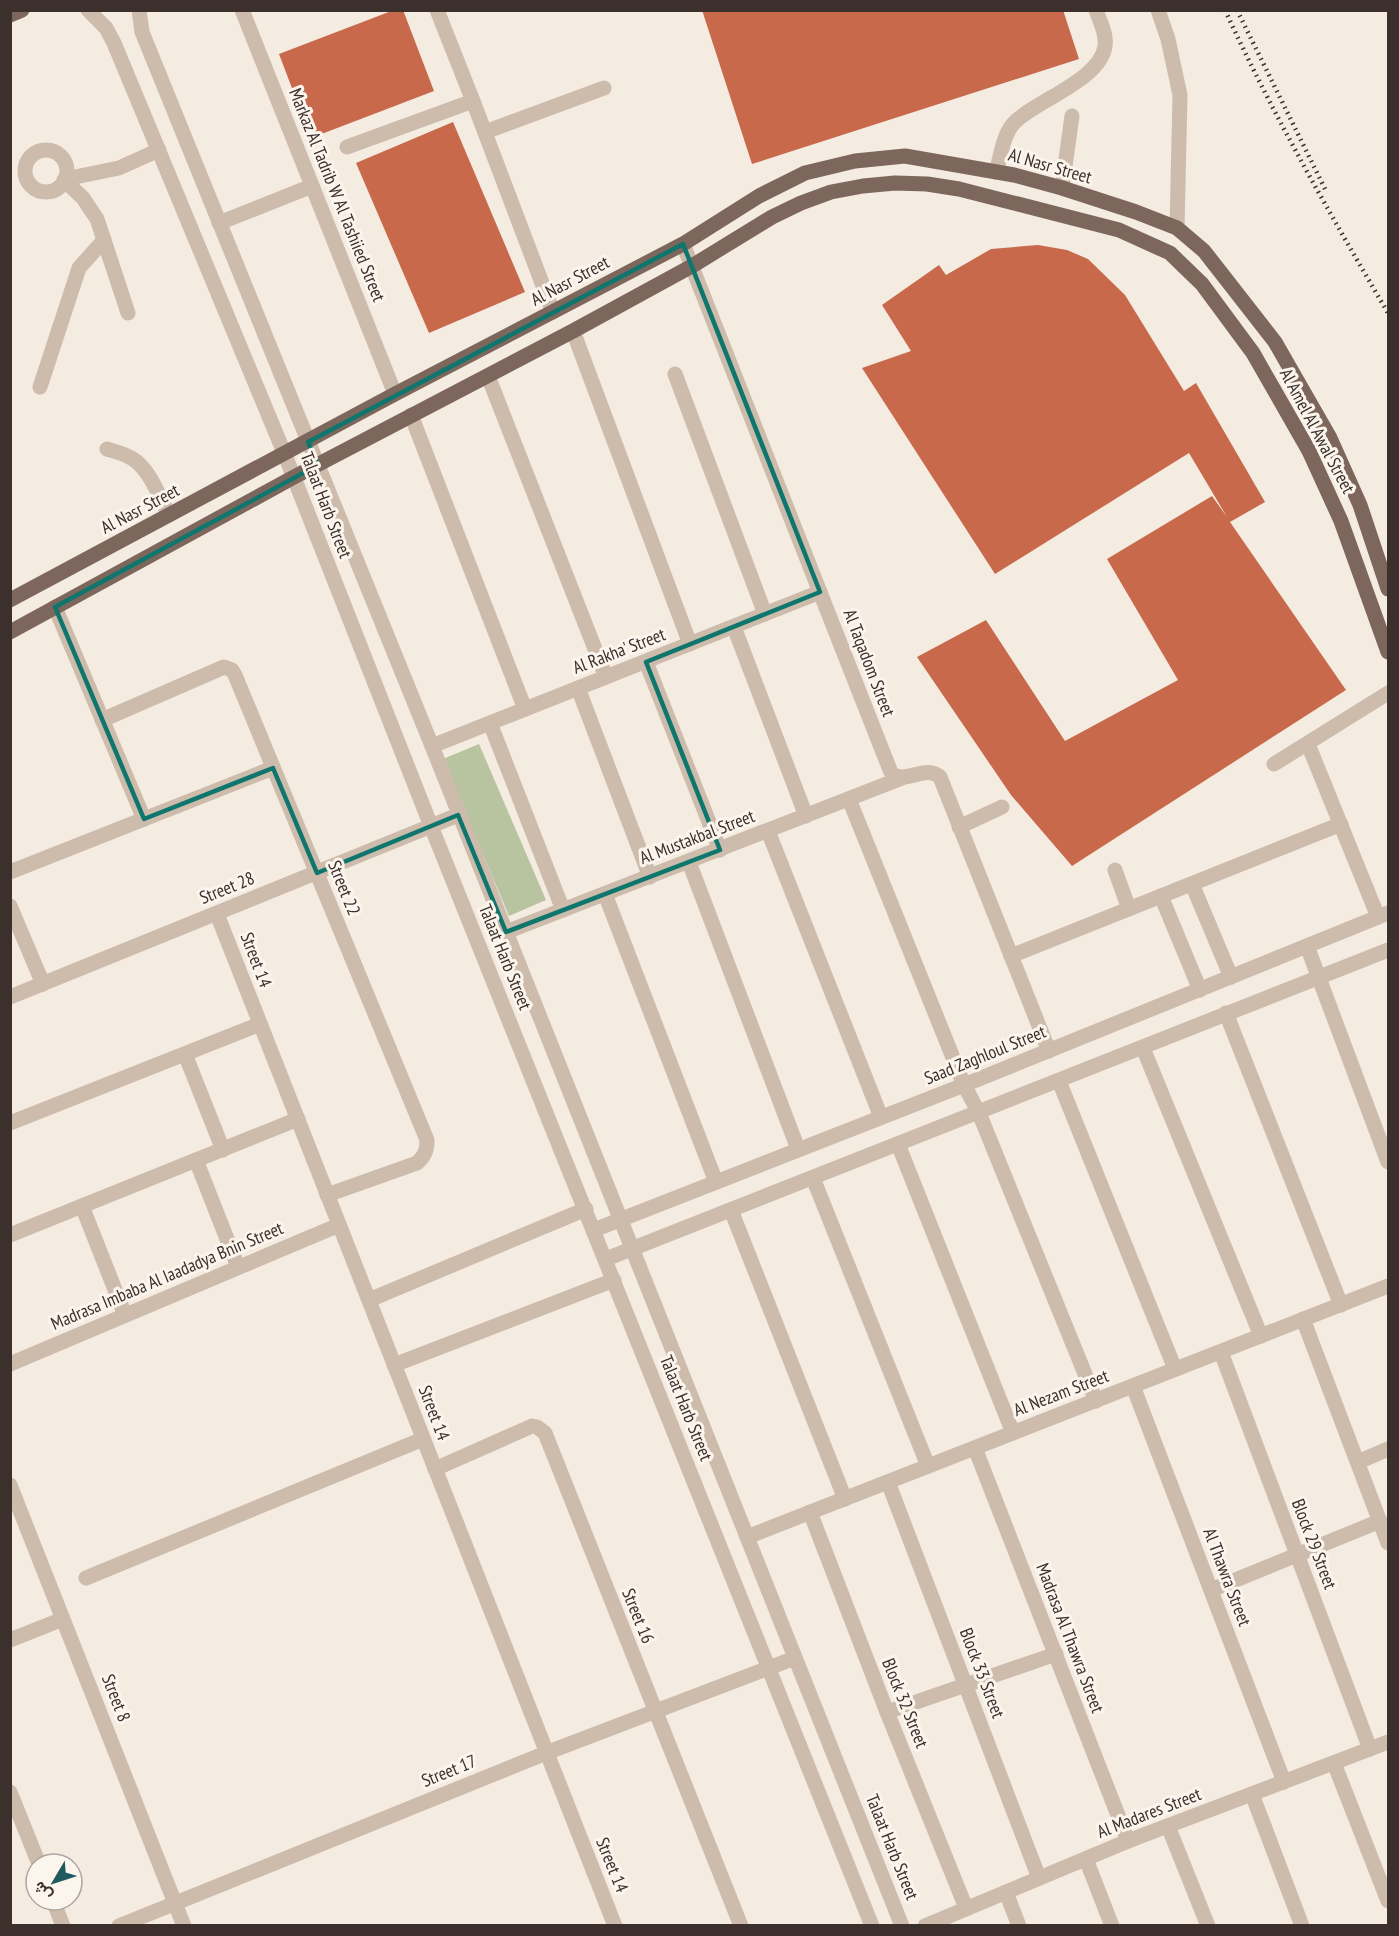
<svg xmlns="http://www.w3.org/2000/svg" width="1399" height="1936" viewBox="0 0 1399 1936" font-family="'PT Sans Narrow',Vazirmatn,sans-serif">
<style>
.green{fill:#b8c4a0}
.building{fill:#c8694b}
.lines{fill:none;stroke-linecap:round;stroke-linejoin:round}
.minor{stroke:#cdbbac;stroke-width:15}
.major{stroke:#7d675c;stroke-width:15}
.rail{stroke:#3b302b;stroke-width:4.5;stroke-dasharray:1.5 4.5;stroke-linecap:butt}
.marked{fill:none;stroke:#0f766e;stroke-width:4.5;stroke-linejoin:round}
.labels{text-anchor:middle;stroke-width:6;stroke-linejoin:round;paint-order:stroke}
.street-label{font-size:18px;fill:#3b302b;stroke:#fbf5ee}
</style>
<rect width="100%" height="100%" fill="#f4ebe1"/>
<!-- green -->
<path class="green" d="M479,744L546,900L509,916L443,759Z"/>
<!-- building -->
<g class="building">
<path d="M394,10H403L434,91L311,138L279,54Z"/>
<path d="M702,10H1063L1079,59L752,164Z"/>
<path d="M453,122L525,292L429,333L356,163Z"/>
<path d="M1038,245L1067,250L1088,259L1125,295L1184,391L1196,383L1265,502L1230,522L1346,690L1072,866L1011,795L917,657L986,620L1065,741L1178,680L1107,559L1212,496L1227,517L1189,453L995,574L862,368L911,351L882,305L939,265L946,275L991,249Z"/>
</g>
<g class="lines">
<!-- minor -->
<g class="minor">
<path d="M88,10L106,28L114,43L285,455L431,826L872,1926"/>
<path d="M139,10L142,32L432,746L902,1926"/>
<path d="M242,10L395,394"/>
<path d="M437,10L473,101L553,312"/>
<path d="M1158,10L1168,39L1180,95L1177,228"/>
<path d="M485,132L604,88"/>
<path d="M347,147L473,101"/>
<circle cx="46" cy="171" r="21"/>
<path d="M996,172C1001,156 1003,132 1016,121C1038,100 1101,79 1105,46C1107,34 1100,22 1096,10"/>
<path d="M65,179L119,168L159,150"/>
<path d="M64,180L83,198L97,219L128,313"/>
<path d="M1062,188L1072,116"/>
<path d="M219,223L312,186"/>
<path d="M683,244L890,770L892,774C908,784 926,764 940,777L1049,1051"/>
<path d="M573,331L690,644"/>
<path d="M675,374L765,614"/>
<path d="M488,376L606,677"/>
<path d="M40,387L79,268L104,240"/>
<path d="M411,415L525,709"/>
<path d="M107,449C117,452 129,455 137,462C152,475 160,498 169,515"/>
<path d="M55,607L144,819"/>
<path d="M734,627L806,816"/>
<path d="M646,662L720,850"/>
<path d="M578,688L650,877"/>
<path d="M102,720L224,667L232,670L235,675L427,1140C427,1150 425,1156 417,1163L327,1195"/>
<path d="M490,723L563,910"/>
<path d="M1308,744L1378,917"/>
<path d="M432,746L820,592"/>
<path d="M1274,764L1388,693"/>
<path d="M849,799L964,1085L979,1113L1096,1401"/>
<path d="M959,827L1002,807"/>
<path d="M768,831L881,1117"/>
<path d="M689,862L798,1149"/>
<path d="M1115,870L1129,909"/>
<path d="M10,872L273,768"/>
<path d="M1192,884L1231,977"/>
<path d="M605,894L716,1182"/>
<path d="M1161,896L1200,990"/>
<path d="M10,906L43,984"/>
<path d="M217,914L615,1926"/>
<path d="M506,932L902,778"/>
<path d="M1307,946L1388,1162"/>
<path d="M1011,956L1341,824"/>
<path d="M10,997L458,815"/>
<path d="M1226,1013L1341,1305"/>
<path d="M1143,1048L1261,1336"/>
<path d="M185,1054L223,1150"/>
<path d="M1059,1081L1175,1369"/>
<path d="M10,1123L260,1024"/>
<path d="M898,1144L1013,1433"/>
<path d="M196,1160L238,1267"/>
<path d="M813,1178L928,1466"/>
<path d="M82,1206L125,1315"/>
<path d="M731,1210L845,1499"/>
<path d="M594,1230L964,1085L1388,913"/>
<path d="M10,1235L298,1119"/>
<path d="M606,1259L1388,950"/>
<path d="M369,1300L586,1209"/>
<path d="M1303,1319L1388,1543"/>
<path d="M1221,1352L1370,1749"/>
<path d="M10,1364L339,1225"/>
<path d="M394,1365L614,1280"/>
<path d="M1133,1386L1284,1782"/>
<path d="M975,1448L1128,1841"/>
<path d="M1358,1462L1388,1449"/>
<path d="M435,1469L532,1426L537,1427L545,1433L741,1926"/>
<path d="M888,1482L1039,1878"/>
<path d="M10,1485L184,1926"/>
<path d="M810,1512L887,1712L966,1908"/>
<path d="M747,1537L1388,1286"/>
<path d="M86,1578L423,1439"/>
<path d="M1211,1590L1380,1521"/>
<path d="M10,1640L63,1619"/>
<path d="M887,1712L1056,1654"/>
<path d="M1334,1763L1388,1901"/>
<path d="M10,1792L39,1864"/>
<path d="M1252,1794L1302,1926"/>
<path d="M1168,1826L1208,1926"/>
<path d="M1086,1859L1112,1926"/>
<path d="M1006,1892L1019,1926"/>
<path d="M53,1900L63,1926"/>
<path d="M119,1926L546,1753L795,1658"/>
<path d="M925,1926L1128,1841L1388,1742"/>
</g>
<!-- major -->
<g class="major">
<path d="M10,15L22,10"/>
<path d="M10,600L395,394L683,244L759,196L805,173L855,161L905,156L1014,175L1062,188L1136,212L1177,228L1204,251L1275,342L1330,438L1360,505L1388,589"/>
<path d="M10,632L294,477L573,331L692,266L772,217L801,203L831,192L863,186L895,183L927,184L959,189L1119,230L1170,253L1202,284L1253,353L1309,451L1341,521L1388,652"/>
</g>
<!-- rail -->
<g class="rail">
<path d="M1225,10C1273,115 1330,214 1388,313"/>
<path d="M1237,10L1326,191"/>
</g>
</g>
<!-- marked area -->
<path class="marked" d="M683,244L820,592L646,662L720,850L506,932L458,815L317,873L273,768L144,819L55,607L318,465L308,442Z"/>
<g class="labels">
<!-- street labels -->
<g class="street-label">
<text transform="translate(1050 166) rotate(16)" y="6">Al Nasr Street</text>
<text transform="translate(337 195) rotate(68)" y="6">Markaz Al Tadrib W Al Tashiied Street</text>
<text transform="translate(570 281) rotate(-28)" y="6">Al Nasr Street</text>
<text transform="translate(1317 431) rotate(62)" y="6">Al Amel Al Awal Street</text>
<text transform="translate(326 505) rotate(69)" y="6">Talaat Harb Street</text>
<text transform="translate(140 509) rotate(-28)" y="6">Al Nasr Street</text>
<text transform="translate(619 651) rotate(-21)" y="6">Al Rakha' Street</text>
<text transform="translate(869 663) rotate(69)" y="6">Al Taqadom Street</text>
<text transform="translate(697 837) rotate(-21)" y="6">Al Mustakbal Street</text>
<text transform="translate(227 888) rotate(-22)" y="6">Street 28</text>
<text transform="translate(344 888) rotate(68)" y="6">Street 22</text>
<text transform="translate(505 957) rotate(68)" y="6">Talaat Harb Street</text>
<text transform="translate(256 960) rotate(69)" y="6">Street 14</text>
<text transform="translate(985 1055) rotate(-22)" y="6">Saad Zaghloul Street</text>
<text transform="translate(167 1276) rotate(-23)" y="6">Madrasa Imbaba Al Iaadadya Bnin Street</text>
<text transform="translate(1061 1393) rotate(-21)" y="6">Al Nezam Street</text>
<text transform="translate(686 1408) rotate(68)" y="6">Talaat Harb Street</text>
<text transform="translate(434 1413) rotate(69)" y="6">Street 14</text>
<text transform="translate(1314 1544) rotate(69)" y="6">Block 29 Street</text>
<text transform="translate(1227 1577) rotate(69)" y="6">Al Thawra Street</text>
<text transform="translate(638 1616) rotate(68)" y="6">Street 16</text>
<text transform="translate(1070 1638) rotate(69)" y="6">Madrasa Al Thawra Street</text>
<text transform="translate(982 1673) rotate(69)" y="6">Block 33 Street</text>
<text transform="translate(116 1698) rotate(69)" y="6">Street 8</text>
<text transform="translate(905 1703) rotate(68)" y="6">Block 32 Street</text>
<text transform="translate(449 1771) rotate(-22)" y="6">Street 17</text>
<text transform="translate(1149 1813) rotate(-21)" y="6">Al Madares Street</text>
<text transform="translate(892 1847) rotate(68)" y="6">Talaat Harb Street</text>
<text transform="translate(612 1865) rotate(68)" y="6">Street 14</text>
</g>
</g>
<!-- border -->
<rect width="1399" height="1936" fill="none" stroke="#3b302b" stroke-width="24"/>
<!-- north arrow -->
<g transform="translate(54 1882) rotate(231)"><circle r="28" fill="#fbf5ee" stroke="#aea6a0" stroke-width="1.5"/>
<path d="M0-4.5L10 22L0 15L-10 22Z" fill="#1f5a5e"/>
<text y="-9" font-size="16" font-weight="bold" text-anchor="middle" fill="#3b302b">ش</text>
</g>
</svg>
